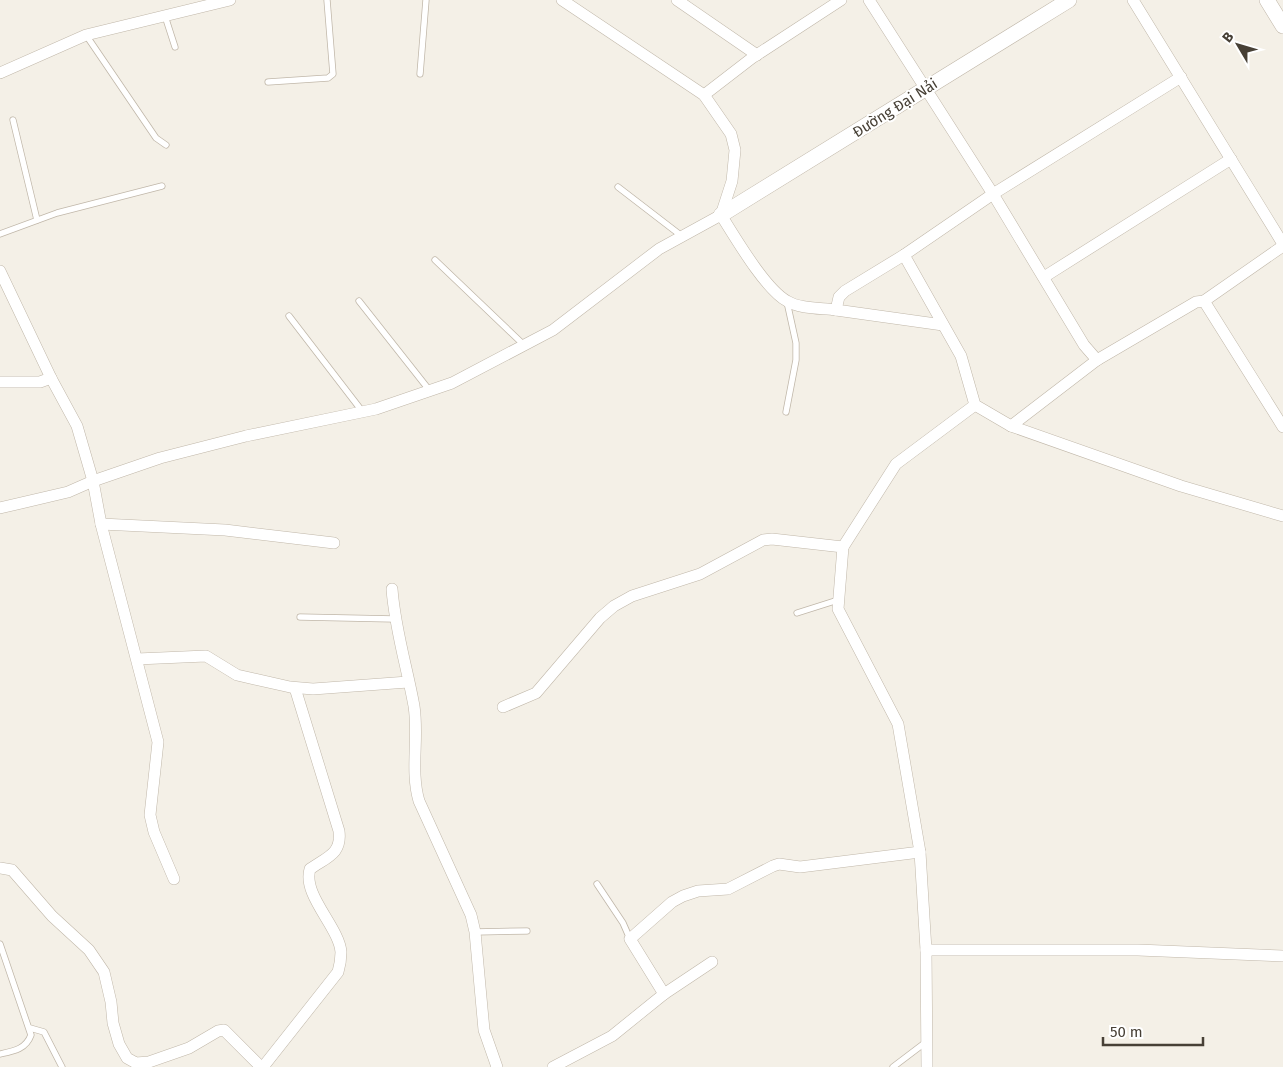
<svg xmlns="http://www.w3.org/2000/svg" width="1283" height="1067" viewBox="0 0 1283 1067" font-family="'Fira Sans',sans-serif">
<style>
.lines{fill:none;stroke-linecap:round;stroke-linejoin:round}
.service-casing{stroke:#c0b7a9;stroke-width:7}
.minor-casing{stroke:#c0b7a9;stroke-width:12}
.tertiary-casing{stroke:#c0b7a9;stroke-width:16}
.service{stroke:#fff;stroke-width:5.5}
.minor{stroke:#fff;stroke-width:11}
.tertiary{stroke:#fff;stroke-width:15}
.labels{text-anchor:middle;stroke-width:4;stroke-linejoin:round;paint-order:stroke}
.street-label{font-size:15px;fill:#474036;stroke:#fff}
</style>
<rect width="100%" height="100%" fill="#f4f0e7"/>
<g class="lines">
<!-- service casing -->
<g class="service-casing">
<g id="service">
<path d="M165,16L175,47"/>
<path d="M86,35L156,138L166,145"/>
<path d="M420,74L426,0"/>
<path d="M268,82L328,78L333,74L327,0"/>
<path d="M13,120L37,220"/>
<path d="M618,187L683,237"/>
<path d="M0,234L57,213L162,186"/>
<path d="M435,260L524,345"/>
<path d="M359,301L430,391"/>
<path d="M289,316L362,411"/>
<path d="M786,412L796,360V343L787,302"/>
<path d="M797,613L838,600"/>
<path d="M300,617L394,619"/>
<path d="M597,884L623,923L630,939"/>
<path d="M475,932L527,931"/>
<path d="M0,944L31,1035C26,1049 14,1051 0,1054"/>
<path d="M30,1028L44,1032L62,1067"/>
<path d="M893,1067L926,1042"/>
</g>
</g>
<!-- minor casing -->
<g class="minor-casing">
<g id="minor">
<path d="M677,0L757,55"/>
<path d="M869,0L993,194L1084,345L1097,360"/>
<path d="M1133,0L1283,244"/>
<path d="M0,73L86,35L230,0"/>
<path d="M704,95L752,58L841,0"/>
<path d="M721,215C735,237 765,289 787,301C800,309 821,308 836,310"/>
<path d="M904,255L961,356L975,405L1011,426L1181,486L1283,516"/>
<path d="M0,271L51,378L77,426L93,481L101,524L158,742L150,815L154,832L174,879"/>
<path d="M1044,277L1231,159"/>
<path d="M1204,301L1283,427"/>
<path d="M943,325L836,310L839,297L845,291L904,255L993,194L1181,77"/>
<path d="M0,382H40L51,378"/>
<path d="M1011,426L1097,360L1196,302L1204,301L1283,246"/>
<path d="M0,508L68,492L93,481L160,458L246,436L376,409L452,383L553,330L659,249L721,215L732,181L735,150L731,134L704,95L562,0"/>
<path d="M101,524L225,530L334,543"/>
<path d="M843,547L896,464L975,405"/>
<path d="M392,589C395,630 407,667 414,706C419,738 410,770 419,801L471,915L475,932L484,1030L497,1067"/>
<path d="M137,659L206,656L237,675L290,687L313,689L408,682"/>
<path d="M503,707L536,693L600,618L614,606L632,596L700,574L763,540L772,539L843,547L838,609L898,724L920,852L926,950L927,1067"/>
<path d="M0,868L12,870L52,916L89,950L104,972L111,1002L113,1023L119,1044L127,1058L136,1063L149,1062L189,1048L218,1031L224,1030L261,1067"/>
<path d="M926,950H1138L1283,956"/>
<path d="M664,994L630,939L672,902L683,896L698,891L728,889L773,866L779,864L800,867L920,852"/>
<path d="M263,1067L338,972C340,965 341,959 341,952C339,927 302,895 310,869C327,857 342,854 339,831L295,688"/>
<path d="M553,1067L612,1036L664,994L712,962"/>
</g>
</g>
<!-- tertiary casing -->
<g class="tertiary-casing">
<g id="tertiary">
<path d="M1267,0L1283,26"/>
<path d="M721,215L1069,0"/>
</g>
</g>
<!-- service -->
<use href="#service" class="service"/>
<!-- minor -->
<use href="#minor" class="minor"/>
<!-- tertiary -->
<use href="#tertiary" class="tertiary"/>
</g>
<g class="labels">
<!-- street labels -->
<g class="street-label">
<text transform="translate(895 108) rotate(-32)" y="5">Đường Đại Nải</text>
</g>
</g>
<!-- north arrow -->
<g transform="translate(1238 45) rotate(308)" stroke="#ffffff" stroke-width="4" paint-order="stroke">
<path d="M0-4L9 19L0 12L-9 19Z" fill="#474036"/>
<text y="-8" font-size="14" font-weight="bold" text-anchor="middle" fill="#474036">B</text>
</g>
<!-- scale -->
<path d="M1103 1037v8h100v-8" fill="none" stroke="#474036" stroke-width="2.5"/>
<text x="1110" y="1037" font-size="15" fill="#474036" stroke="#ffffff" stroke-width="4" paint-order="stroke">50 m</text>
</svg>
